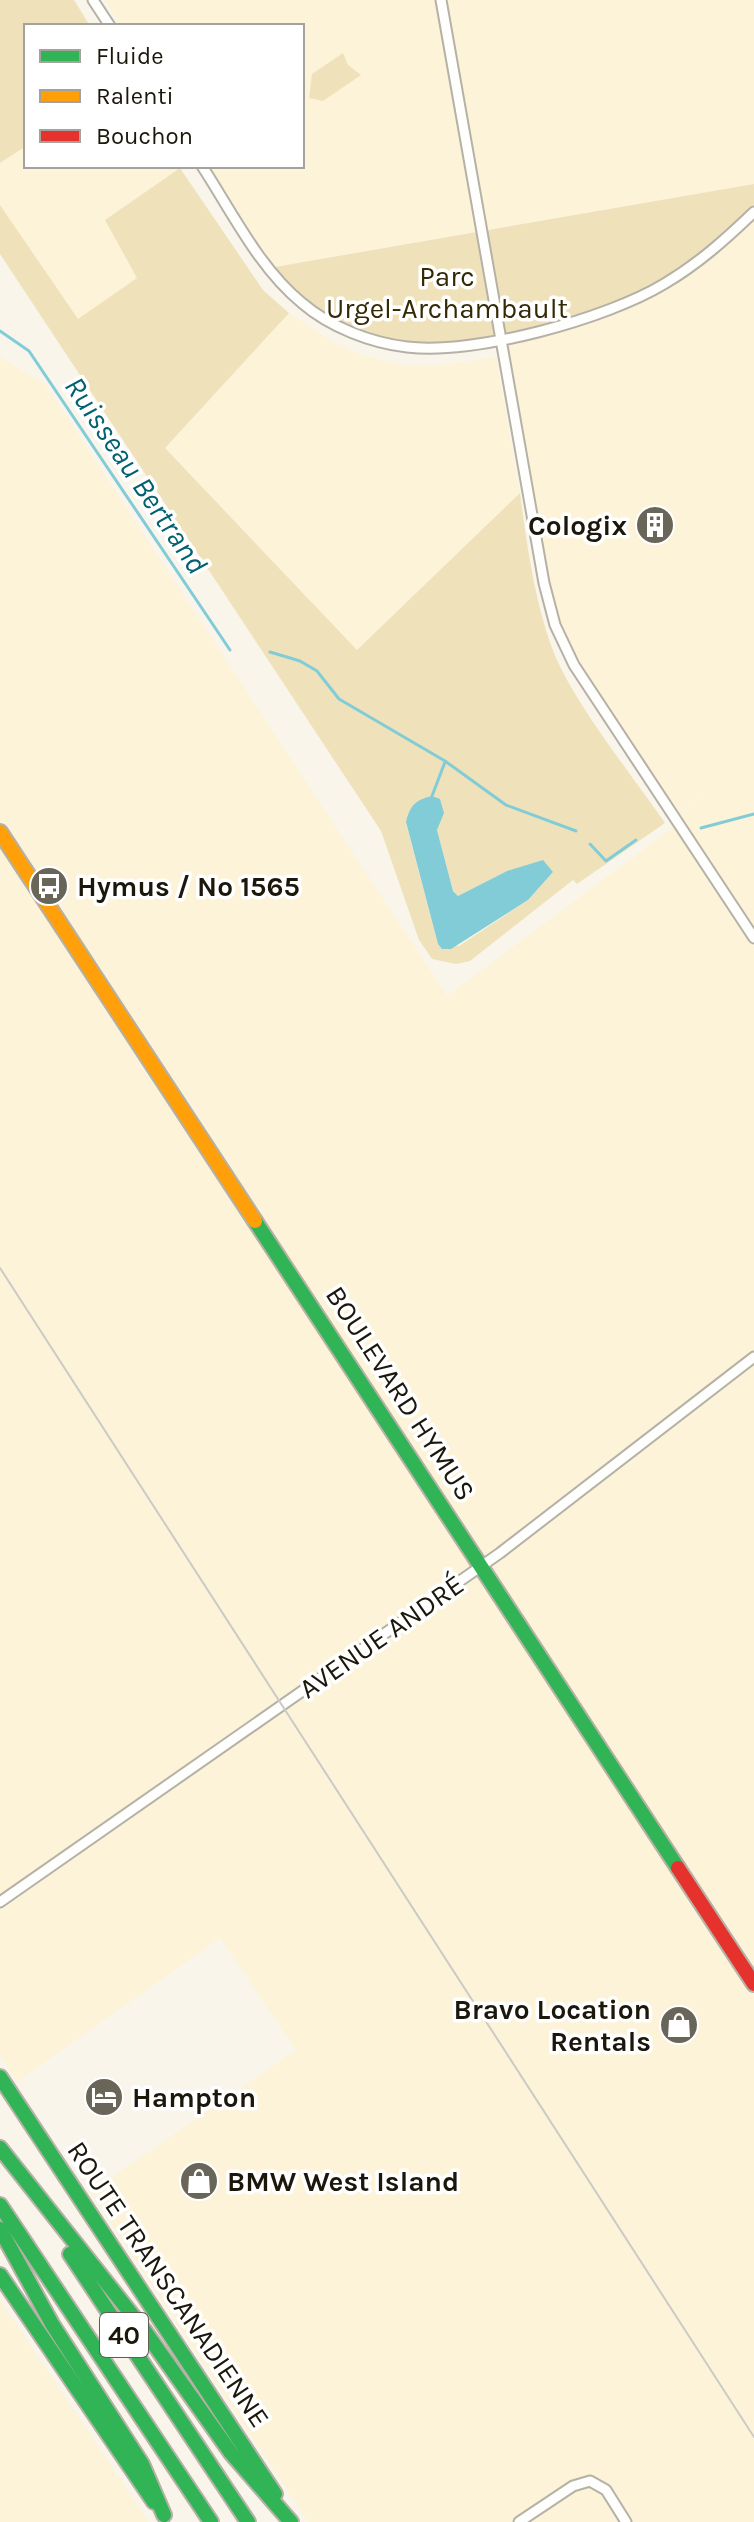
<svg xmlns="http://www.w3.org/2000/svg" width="754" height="2522" viewBox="0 0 754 2522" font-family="Karla,sans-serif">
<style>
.built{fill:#fcf3d8}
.green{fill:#efe2bb;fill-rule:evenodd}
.water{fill:#81ccd7}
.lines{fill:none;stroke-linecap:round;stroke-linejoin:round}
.stream{stroke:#81ccd7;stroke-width:3}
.street-casing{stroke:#b5b1a7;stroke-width:13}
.fast-casing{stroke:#b5b1a7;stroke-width:18}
.slow-casing{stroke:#b5b1a7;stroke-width:18}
.jam-casing{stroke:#b5b1a7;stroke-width:18}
.street{stroke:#fefefc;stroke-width:9}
.fast{stroke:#30b455;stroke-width:14}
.slow{stroke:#ff9f0a;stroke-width:14}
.jam{stroke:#e5322d;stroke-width:14}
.tram{stroke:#cbcac7;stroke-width:2}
.labels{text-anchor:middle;stroke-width:7;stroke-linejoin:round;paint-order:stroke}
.shield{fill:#fff;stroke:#5f5d54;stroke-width:2}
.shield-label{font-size:26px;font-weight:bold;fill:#1b170b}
.park-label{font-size:28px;fill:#332905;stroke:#fff}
.poi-label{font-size:28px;font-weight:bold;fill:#1b170b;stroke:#fff;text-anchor:start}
.street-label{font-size:28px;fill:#1b170b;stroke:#fff}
.water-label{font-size:30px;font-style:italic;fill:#00616f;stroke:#fff}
</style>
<rect width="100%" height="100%" fill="#f9f5eb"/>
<!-- built -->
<g class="built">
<path d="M105,0H754V184L269,268L205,166H302V26H121Z"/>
<path d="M26,146V166H184L106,220L137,278L78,320L0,205V163Z"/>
<path d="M754,212V2522H308L90,2192L296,2050L220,1938L17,2082L0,2055V357L45,384L447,996L668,831L715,780L676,820L574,665L555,625L501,338Z"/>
<path d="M289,313L336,344L365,356L405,365H440L496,357L520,493L357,650L165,448Z"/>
<path d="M0,2300L149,2522H0Z"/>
</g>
<!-- green -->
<g class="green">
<path d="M0,0H74L90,26H26V146L0,163Z"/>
<path d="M343,53L348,65L361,75L323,101L309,98L312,74Z"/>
<path d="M180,168L263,290L289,313L165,448L357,650L520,493C527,545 534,598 552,648C572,701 632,775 665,823L577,884L573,880L470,961L456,964L432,959L419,940L381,831L0,254V205L78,319L137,278L105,220ZM406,823L437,830L453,891L458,896L507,871L553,872L528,900L459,946L438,944Z"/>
<path d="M754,184V212L663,285L604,313L449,347L376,341L303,304L269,268Z"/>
</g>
<!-- water -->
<path class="water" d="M432,796L440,799L444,813L437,830L453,891L458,896L507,871L543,860L553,872L528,900L451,949H442L438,944L406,822C410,806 415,800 432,796Z"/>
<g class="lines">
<!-- stream -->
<g class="stream">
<path d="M0,331L29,351L230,650"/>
<path d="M270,652L300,661L317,671L339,699L445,761L506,805L576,831"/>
<path d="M432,796L445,762"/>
<path d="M701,828L754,814"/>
<path d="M590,844L606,861L636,840"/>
</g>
<!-- street casing -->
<g class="street-casing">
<g id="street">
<path d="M93,0L110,26"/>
<path d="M441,0L544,583L555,625L574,665L754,938"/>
<path d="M202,166C232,212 259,268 302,303C330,327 371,343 407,347C475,355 606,319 664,284C698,264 726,239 754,212"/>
<path d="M0,1902L500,1553L754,1357"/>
<path d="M519,2522L573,2486L590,2481L606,2490L626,2522"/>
</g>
</g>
<!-- fast casing -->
<g class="fast-casing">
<g id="fast">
<path d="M255,1221L678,1868"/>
<path d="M0,2077L275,2494"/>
<path d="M0,2148L144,2330L231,2453L291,2522"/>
<path d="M0,2205L211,2522"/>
<path d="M0,2229L52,2324L142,2464L164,2515"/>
<path d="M70,2254L248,2522"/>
<path d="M0,2275L154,2502"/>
</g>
</g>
<!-- slow casing -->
<g class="slow-casing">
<path id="slow" d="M0,832L255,1221"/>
</g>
<!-- jam casing -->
<g class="jam-casing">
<path id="jam" d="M678,1868L754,1984"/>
</g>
<!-- street -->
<use href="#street" class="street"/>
<!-- fast -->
<use href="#fast" class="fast"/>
<!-- slow -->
<use href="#slow" class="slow"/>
<!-- jam -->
<use href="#jam" class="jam"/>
<!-- tram -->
<path class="tram" d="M0,1268L754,2437"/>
</g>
<!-- icons -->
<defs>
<g id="building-disc" transform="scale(2)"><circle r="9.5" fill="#696559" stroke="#fff"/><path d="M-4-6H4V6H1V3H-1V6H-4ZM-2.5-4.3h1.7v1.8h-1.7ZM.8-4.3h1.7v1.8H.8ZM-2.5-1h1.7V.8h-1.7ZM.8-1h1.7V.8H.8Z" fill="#fff"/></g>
<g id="bus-disc" transform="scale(2)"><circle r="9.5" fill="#696559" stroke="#fff"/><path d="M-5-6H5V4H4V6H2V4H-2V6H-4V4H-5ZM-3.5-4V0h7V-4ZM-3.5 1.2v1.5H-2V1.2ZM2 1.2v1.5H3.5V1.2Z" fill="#fff"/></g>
<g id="shop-disc" transform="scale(2)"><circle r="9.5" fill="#696559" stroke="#fff"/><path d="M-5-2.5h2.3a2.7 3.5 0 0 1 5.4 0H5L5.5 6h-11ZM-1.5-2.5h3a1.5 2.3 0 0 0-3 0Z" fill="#fff"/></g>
<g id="hotel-disc" transform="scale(2)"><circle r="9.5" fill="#696559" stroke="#fff"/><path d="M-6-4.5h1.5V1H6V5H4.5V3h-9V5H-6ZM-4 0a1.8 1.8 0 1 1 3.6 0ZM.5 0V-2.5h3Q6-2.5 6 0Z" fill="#fff"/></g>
</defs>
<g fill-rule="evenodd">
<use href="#building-disc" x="655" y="525"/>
<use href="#bus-disc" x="49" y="886"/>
<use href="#shop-disc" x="679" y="2025"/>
<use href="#hotel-disc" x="104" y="2097"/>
<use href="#shop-disc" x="199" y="2181"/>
</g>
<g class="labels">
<!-- shield labels -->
<rect class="shield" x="100" y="2313" width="48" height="44" rx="6"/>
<g class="shield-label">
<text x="124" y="2344">40</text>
</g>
<!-- park labels -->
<g class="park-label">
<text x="447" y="286">Parc<tspan x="447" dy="32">Urgel-Archambault</tspan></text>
</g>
<!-- poi labels -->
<g class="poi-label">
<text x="627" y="535" text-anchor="end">Cologix</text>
<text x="77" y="896">Hymus / No 1565</text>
<text x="651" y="2019" text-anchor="end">Bravo Location<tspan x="651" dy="32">Rentals</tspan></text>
<text x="132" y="2107">Hampton</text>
<text x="227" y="2191">BMW West Island</text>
</g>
<!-- street labels -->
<g class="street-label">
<text transform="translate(401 1393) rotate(57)" y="10">BOULEVARD HYMUS</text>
<text transform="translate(381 1636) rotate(-35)" y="10">AVENUE ANDRÉ</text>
<text transform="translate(169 2284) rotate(56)" y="10">ROUTE TRANSCANADIENNE</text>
</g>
<!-- water labels -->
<g class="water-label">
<text transform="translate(136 475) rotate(56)" y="10">Ruisseau Bertrand</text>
</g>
</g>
<!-- legend -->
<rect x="24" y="24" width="280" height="144" fill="#ffffff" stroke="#a4a29d" stroke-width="2"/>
<rect x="40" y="50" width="40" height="12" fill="#30b455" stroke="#a4a29d" stroke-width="2"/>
<text x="96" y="64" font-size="24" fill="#1b170b">Fluide</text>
<rect x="40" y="90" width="40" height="12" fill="#ff9f0a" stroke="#a4a29d" stroke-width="2"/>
<text x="96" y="104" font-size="24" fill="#1b170b">Ralenti</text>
<rect x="40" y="130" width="40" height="12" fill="#e5322d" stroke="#a4a29d" stroke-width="2"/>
<text x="96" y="144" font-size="24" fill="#1b170b">Bouchon</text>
</svg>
